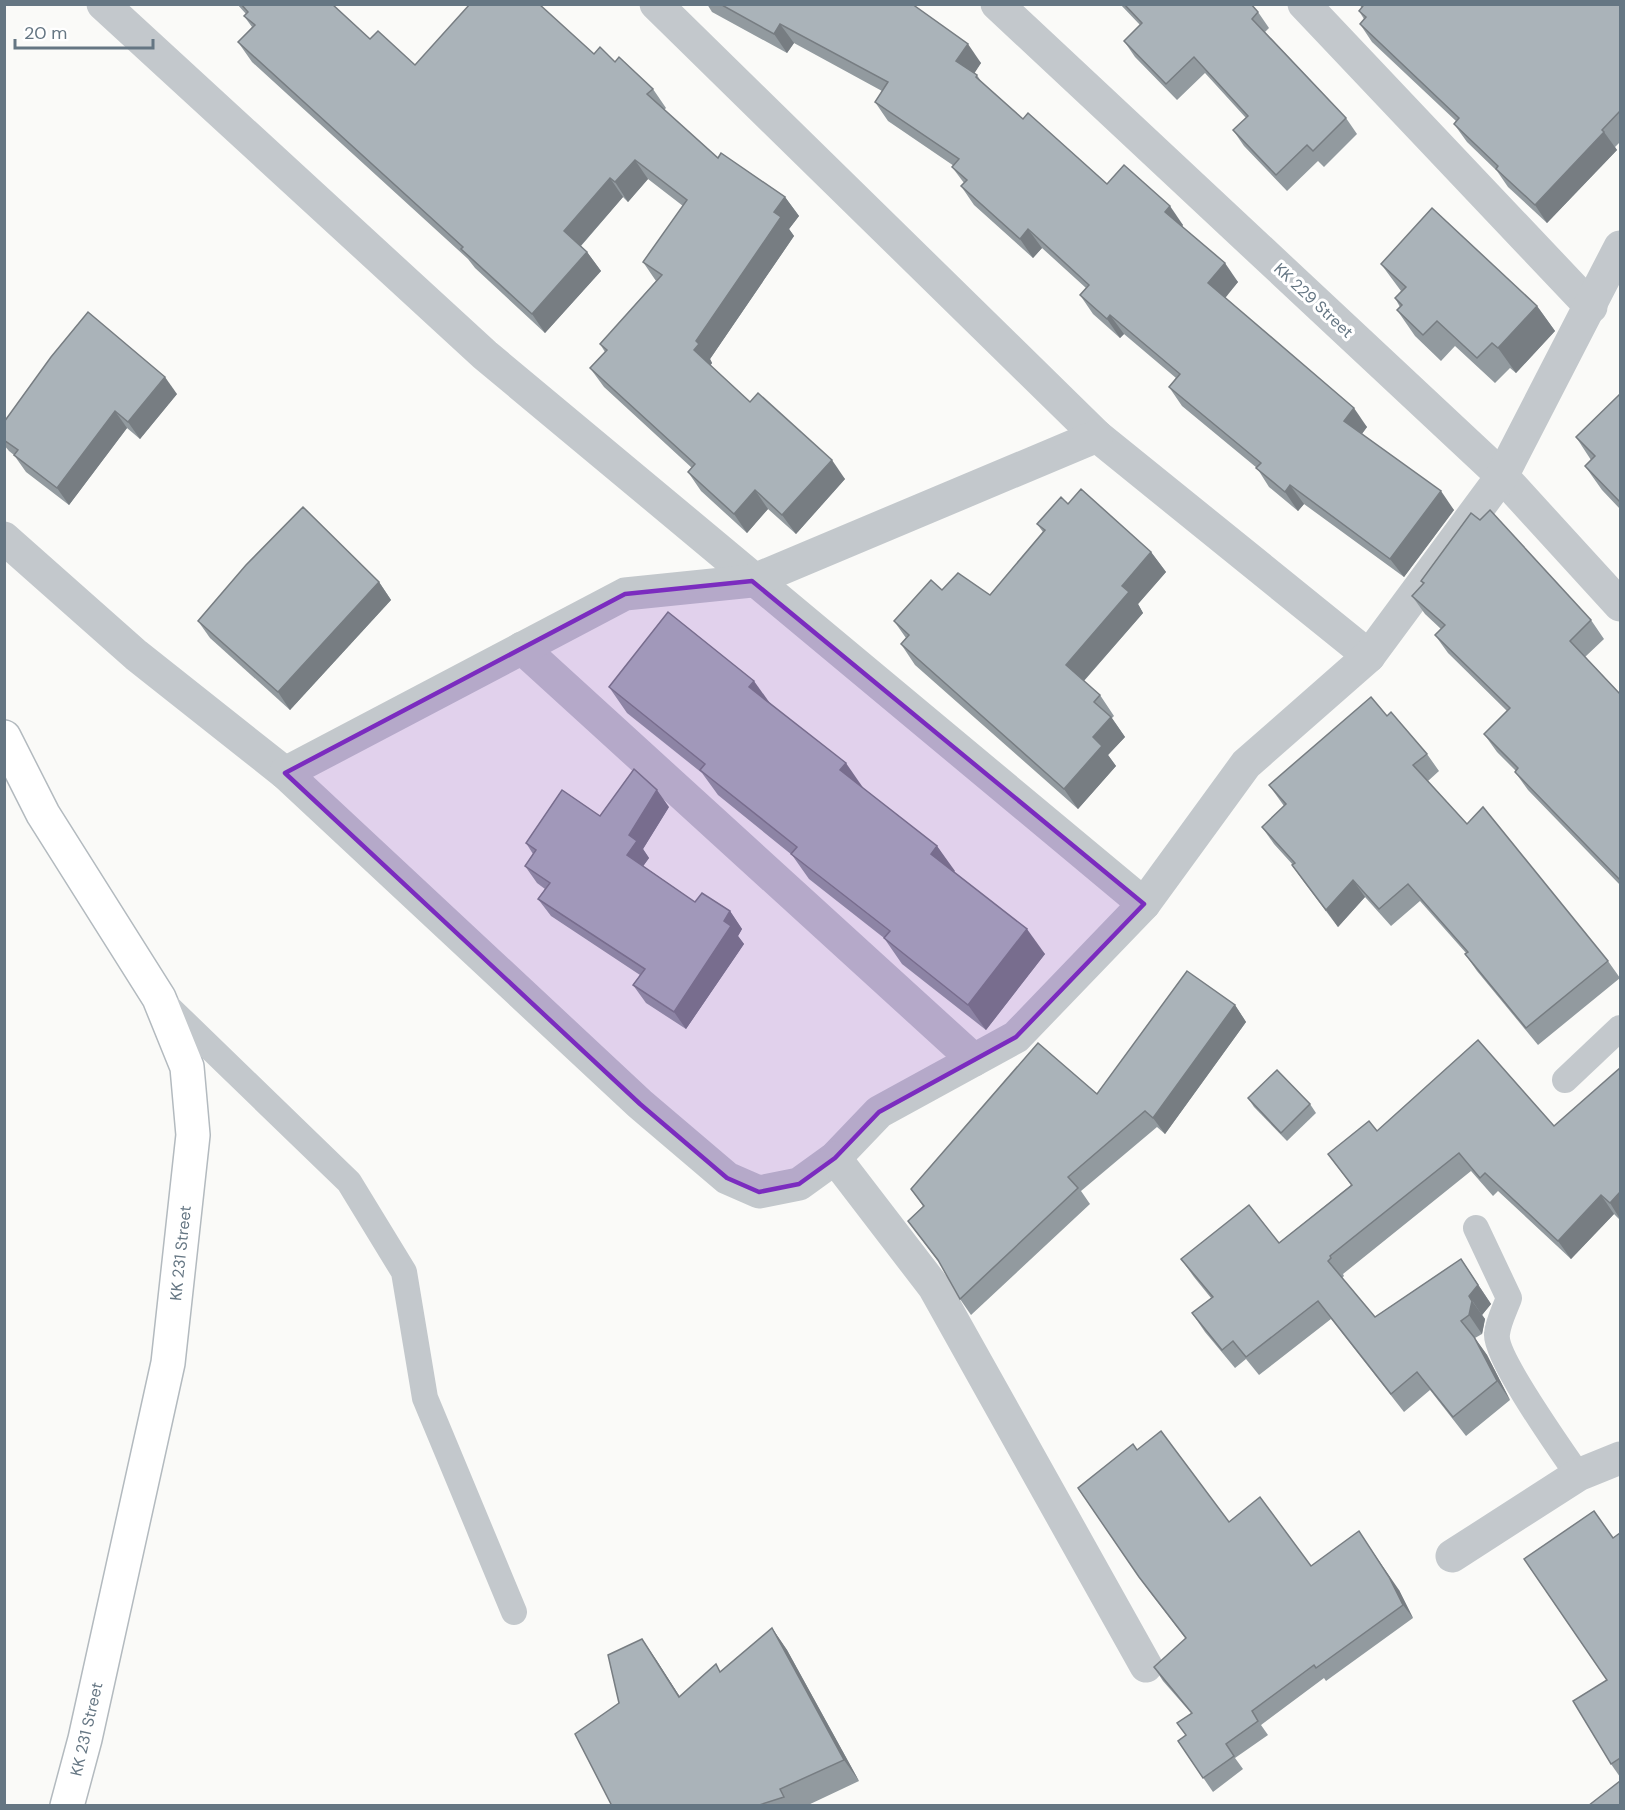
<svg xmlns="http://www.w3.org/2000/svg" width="1625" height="1810" viewBox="0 0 1625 1810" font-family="'DM Sans',sans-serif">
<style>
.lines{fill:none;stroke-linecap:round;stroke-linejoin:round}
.secondary-casing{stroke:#b3babf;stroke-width:36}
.lane{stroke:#c3c8cc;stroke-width:26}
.street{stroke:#c3c8cc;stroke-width:33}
.secondary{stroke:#fff;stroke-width:33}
.wall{fill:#929a9f}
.shaded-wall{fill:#777d82}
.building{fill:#aab3b9;stroke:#777d82;stroke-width:1.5}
.marked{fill:#7b2cbf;fill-opacity:0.2;stroke:#7b2cbf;stroke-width:4.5;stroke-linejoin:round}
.labels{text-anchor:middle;stroke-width:6;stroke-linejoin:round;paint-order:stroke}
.street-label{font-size:16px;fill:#657683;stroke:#fff}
</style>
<rect width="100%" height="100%" fill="#fafaf8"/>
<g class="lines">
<!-- secondary casing -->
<g class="secondary-casing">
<path id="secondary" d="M4,737L43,814L159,998L187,1067L193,1135L168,1363L85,1739L67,1806"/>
</g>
<!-- lane -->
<g class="lane">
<path d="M163,1002L349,1182L404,1272L425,1398L514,1612"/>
<path d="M1565,1080L1620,1028"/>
<path d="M1476,1228L1509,1298C1505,1309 1498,1322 1497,1334C1494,1356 1563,1453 1578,1475"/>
</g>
<!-- street -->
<g class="street">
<path d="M103,4L485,355L1144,904"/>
<path d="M656,4L1097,436L1369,656"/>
<path d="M997,4L1502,476L1620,605"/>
<path d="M1304,4L1591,307"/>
<path d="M4,538L136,655L285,773L640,1104L727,1178L759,1192L799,1184L835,1158L879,1112L1016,1037L1144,904L1246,764L1369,656L1502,476L1620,247"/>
<path d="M522,648L974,1060"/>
<path d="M285,773L625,594L752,581L1097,436"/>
<path d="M835,1158L934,1287L1146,1666"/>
<path d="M1452,1556L1578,1475L1620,1458"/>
</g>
<!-- secondary -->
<use href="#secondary" class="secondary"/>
</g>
<!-- wall -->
<g class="wall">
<path d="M237,4H332L370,39L415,65L594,54L615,62L653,89L666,108L664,110L718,158L785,197L799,216L789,229L794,236L710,359L712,363L710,366L750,402L845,479L796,534L768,509L747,533L701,491L688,472L692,468L604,387L590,368L605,352L600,344L656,281L643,262L683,206L648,179L628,202L623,197L581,246L587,252L601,271L545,333L475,268L468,259L252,62L238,42L252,27L244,16L246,14Z"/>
<path d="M707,4H912L981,63L974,73L977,75L982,83L1023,119L1107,184L1183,225L1182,226L1238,282L1225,297L1367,427L1362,434L1454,510L1404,577L1304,504L1298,511L1269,487L1257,468L1182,406L1169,387L1176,378L1124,334L1120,338L1093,314L1080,295L1086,288L1042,248L1033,258L974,205L961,186L964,183L952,167L954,166L888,121L875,102L882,91L794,43L787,53L712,12Z"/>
<path d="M1120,4H1251L1258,12L1269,28L1265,32L1346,118L1357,134L1324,167L1318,161L1287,191L1244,146L1233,130L1246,118L1205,73L1177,100L1135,57L1124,41L1140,25Z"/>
<path d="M1359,4H1620V142L1615,147L1617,150L1547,223L1508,187L1497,171L1467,142L1454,124L1456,121L1372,42L1360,24L1364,19L1359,11L1362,8Z"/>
<path d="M1381,264L1537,306L1555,331L1516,373L1510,368L1495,383L1455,346L1441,361L1415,336L1397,310L1400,307L1395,298L1401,291Z"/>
<path d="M177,394L140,439L127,428L69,505L26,472L14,455L9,451L4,445V422Z"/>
<path d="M1620,394V509L1602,490L1585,466L1591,460L1576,437Z"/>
<path d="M1068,504L1151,552L1166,572L1138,604L1143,613L1084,681L1100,695L1114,716L1112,718L1125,737L1108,755L1116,766L1078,809L915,665L901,644L906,638L894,621L942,590L990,595L1043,532L1037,524Z"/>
<path d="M1421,581L1591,620L1604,639L1585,657L1620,694V885L1528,790L1515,772L1516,771L1497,752L1484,734L1507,711L1448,653L1435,635L1441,629L1425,614L1412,596L1423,584Z"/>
<path d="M379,582L391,600L290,710L210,638L198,621Z"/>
<path d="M609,687L770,703L863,788L937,846L954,872L1045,954L986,1030L902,964L884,938L809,879L792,855L718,795L702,773L627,713Z"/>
<path d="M1387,716L1427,754L1439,771L1428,781L1467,824L1608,961L1620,978L1538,1045L1477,971L1465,954L1466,953L1420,901L1391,926L1365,897L1338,927L1304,882L1292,865H1293L1274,844L1262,827L1284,806L1269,785Z"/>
<path d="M669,807L643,849L649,858L643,866L695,902L730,911L742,929L738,936L744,944L686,1029L646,1003L633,985L640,975L551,916L538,899L545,889L537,883L525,866L533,854L526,843L600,816Z"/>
<path d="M1235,1005L1246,1022L1165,1134L1157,1127L1081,1191L1090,1204L971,1315L960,1299L941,1265L908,1221L923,1206L911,1189L1097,1094Z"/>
<path d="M1620,1068V1220L1614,1214L1571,1259L1498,1191L1493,1196L1471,1171L1343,1274L1344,1276L1342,1278L1375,1317L1461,1259L1491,1304L1482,1315L1485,1319L1482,1334L1475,1338L1487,1355L1510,1400L1466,1436L1430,1390L1404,1412L1331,1319L1259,1375L1246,1359L1235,1368L1205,1332L1192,1313L1211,1298L1194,1277L1181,1259L1279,1243L1351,1185L1328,1154L1377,1131L1554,1126Z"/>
<path d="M1248,1098L1310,1104L1316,1113L1287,1141L1254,1107Z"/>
<path d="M1137,1450L1229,1522L1311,1566L1399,1590L1413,1618L1326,1681L1324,1678L1261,1725L1268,1735L1235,1758L1243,1769L1213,1792L1178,1741L1186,1735L1191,1713L1163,1681L1154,1667L1186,1639L1149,1591L1078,1488Z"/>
<path d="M1620,1533V1777L1611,1764L1607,1680L1613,1538Z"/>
<path d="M772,1628L787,1650L859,1781L806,1806H612L619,1703L642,1639L680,1697L721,1671Z"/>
</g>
<!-- shaded-wall -->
<g class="shaded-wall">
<path d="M780,24L794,43L787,53L774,34Z"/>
<path d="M968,44L981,63L970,80L956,61Z"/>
<path d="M1604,132L1617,150L1547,223L1535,205Z"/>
<path d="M635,160L648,179L628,202L615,182Z"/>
<path d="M610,178L623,197L577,250L564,231Z"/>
<path d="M785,197L799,216L789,229L794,236L710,359L712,363L707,370L694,350L696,341L774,212Z"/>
<path d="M1170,206L1183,225L1178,231L1165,212Z"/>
<path d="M1028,229L1042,248L1033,258L1020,239Z"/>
<path d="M587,252L601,271L545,333L532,314Z"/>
<path d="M1225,263L1238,282L1222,302L1208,283Z"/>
<path d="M1537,306L1555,331L1516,373L1498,348Z"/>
<path d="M1110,315L1124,334L1120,338L1107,319Z"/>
<path d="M165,377L177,394L140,439L128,422Z"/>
<path d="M1354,408L1367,427L1357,440L1344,421Z"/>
<path d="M115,411L127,428L69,505L57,488Z"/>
<path d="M832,460L845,479L796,534L782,515Z"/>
<path d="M1290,485L1304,504L1298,511L1285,492Z"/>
<path d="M755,490L768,509L747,533L734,514Z"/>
<path d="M1441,491L1454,510L1404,577L1390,559Z"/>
<path d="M1151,552L1166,572L1138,604L1143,613L1080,685L1066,665L1122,586Z"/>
<path d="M379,582L391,600L290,710L278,692Z"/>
<path d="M754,681L772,706L749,687Z"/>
<path d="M1111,717L1125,737L1108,755L1116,766L1078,809L1064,789L1093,737Z"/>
<path d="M846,763L864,789L840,770Z"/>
<path d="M657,790L669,807L643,849L649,858L639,872L627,855L629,835Z"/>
<path d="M937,846L955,871L949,879L931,854Z"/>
<path d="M1353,880L1365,897L1338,927L1326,910Z"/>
<path d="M730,911L742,929L738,936L744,944L686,1029L674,1012Z"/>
<path d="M1027,929L1045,954L986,1030L968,1005Z"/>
<path d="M1235,1005L1246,1022L1165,1134L1153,1118Z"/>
<path d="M1620,1192V1219L1610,1203Z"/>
<path d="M1601,1195L1614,1214L1571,1259L1558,1241Z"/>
<path d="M1461,1259L1491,1304L1482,1315L1469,1296Z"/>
<path d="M1472,1301L1485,1319L1482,1334L1469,1315Z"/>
<path d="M1474,1337L1487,1355L1510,1400L1497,1381Z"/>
<path d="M1368,1545L1399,1590L1413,1618L1403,1605Z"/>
<path d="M772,1628L787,1650L859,1781L844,1760Z"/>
<path d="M642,1639L657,1661L694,1719L679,1697Z"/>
</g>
<!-- building -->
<g class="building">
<path d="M241,4H332L370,39L378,31L415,65L470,4H539L594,54L600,47L615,62L619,57L653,89L647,94L718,158L721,153L785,197L774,212L781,217L696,341L699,344L694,350L750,402L758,393L832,460L782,515L755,490L734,514L688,472L695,464L590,368L607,350L600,344L662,275L643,262L687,200L635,160L615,182L610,178L564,231L587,252L532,314L461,249L463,247L238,42L255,25L244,16L248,12Z"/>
<path d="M720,4H912L968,44L956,61L977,75L976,77L1023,119L1028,113L1107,184L1124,165L1170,206L1165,212L1225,263L1208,283L1354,408L1344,421L1441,491L1390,559L1290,485L1285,492L1256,468L1261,463L1169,387L1180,374L1110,315L1107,319L1080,295L1089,285L1028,229L1020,239L961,186L967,180L952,167L959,159L875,102L888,82L780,24L774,34Z"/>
<path d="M1124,4H1251L1258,12L1252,19L1346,118L1313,151L1307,145L1276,175L1233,130L1248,116L1194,57L1166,84L1124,41L1142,23Z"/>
<path d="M1362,4H1620V111L1602,130L1604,132L1535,205L1496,169L1498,166L1454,124L1459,118L1360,24L1366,17L1359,11L1363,6Z"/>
<path d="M1432,208L1537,306L1498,348L1492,343L1477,358L1437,321L1423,335L1397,310L1402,305L1395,298L1406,287L1381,264Z"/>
<path d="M88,312L165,377L128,422L115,411L57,488L14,455L18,450L4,440V422L51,357Z"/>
<path d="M1620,394V502L1585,466L1595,456L1576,437Z"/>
<path d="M1081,489L1151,552L1122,586L1129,592L1066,665L1100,695L1094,702L1111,717L1093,737L1102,746L1064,789L901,644L909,635L894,621L931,580L942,590L958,573L990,595L1045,530L1037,524L1061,497L1068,504Z"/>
<path d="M303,507L379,582L278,692L198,621L246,565Z"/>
<path d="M1490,510L1591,620L1570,641L1620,694V880L1515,772L1518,768L1484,734L1510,708L1435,635L1445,625L1412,596L1424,583L1421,581L1471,513L1480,520Z"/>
<path d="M668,612L754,681L749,687L846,763L840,770L937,846L931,854L1027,929L968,1005L884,938L890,931L791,854L797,847L700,770L705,764L609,687Z"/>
<path d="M1371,697L1387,716L1391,712L1427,754L1413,765L1467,824L1483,807L1608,961L1526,1028L1465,954L1468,952L1408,884L1379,909L1353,880L1326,910L1292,865L1295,863L1262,827L1286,804L1269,785Z"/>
<path d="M634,769L657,790L629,835L637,841L627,855L695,902L702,893L730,911L724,921L731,926L674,1012L633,985L645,969L538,899L550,883L525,866L536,850L526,843L562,790L600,816Z"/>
<path d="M1187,971L1235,1005L1153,1118L1145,1111L1068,1177L1078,1188L960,1299L938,1260L908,1221L924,1206L911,1189L1038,1043L1097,1094Z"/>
<path d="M1478,1040L1554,1126L1620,1068V1192L1610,1203L1601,1195L1558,1241L1485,1173L1480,1178L1459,1153L1330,1256L1331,1258L1328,1261L1375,1317L1461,1259L1478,1285L1469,1296L1472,1301L1469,1315L1461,1321L1474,1337L1497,1381L1453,1417L1417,1372L1391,1394L1318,1301L1246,1357L1233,1341L1222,1350L1192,1313L1213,1297L1181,1259L1249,1205L1279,1243L1352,1185L1328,1154L1369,1121L1377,1131Z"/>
<path d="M1277,1070L1310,1104L1281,1133L1248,1098Z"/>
<path d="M1161,1431L1229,1522L1260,1497L1311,1566L1359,1531L1389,1577L1403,1605L1316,1668L1314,1665L1252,1711L1258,1721L1226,1744L1234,1756L1203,1778L1178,1741L1186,1735L1177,1723L1192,1713L1154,1667L1186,1638L1139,1577L1078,1488L1133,1444L1137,1450Z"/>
<path d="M1594,1511L1613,1538L1620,1533V1758L1611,1764L1573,1701L1607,1680L1524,1559Z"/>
<path d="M772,1628L844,1760L780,1789L784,1797L756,1806H612L575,1734L619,1703L608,1655L642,1639L679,1697L716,1664L720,1672Z"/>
<path d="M1620,1781V1806H1588Z"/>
</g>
<!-- marked area -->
<path class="marked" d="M752,581L1144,904L1016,1037L879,1112L835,1158L799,1184L759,1192L727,1178L640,1104L285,773L625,594Z"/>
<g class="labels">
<!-- street labels -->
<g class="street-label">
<text transform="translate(1314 300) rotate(43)" y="6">KK 229 Street</text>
<text transform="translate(180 1253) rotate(-84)" y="6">KK 231 Street</text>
<text transform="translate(86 1729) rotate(-77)" y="6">KK 231 Street</text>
</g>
</g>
<!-- border -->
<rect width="1625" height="1810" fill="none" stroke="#657683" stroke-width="12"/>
<!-- scale -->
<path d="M15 39v9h138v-9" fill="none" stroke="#657683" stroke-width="3"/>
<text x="24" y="39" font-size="18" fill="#657683" stroke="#ffffff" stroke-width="4.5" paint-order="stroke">20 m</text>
</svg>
